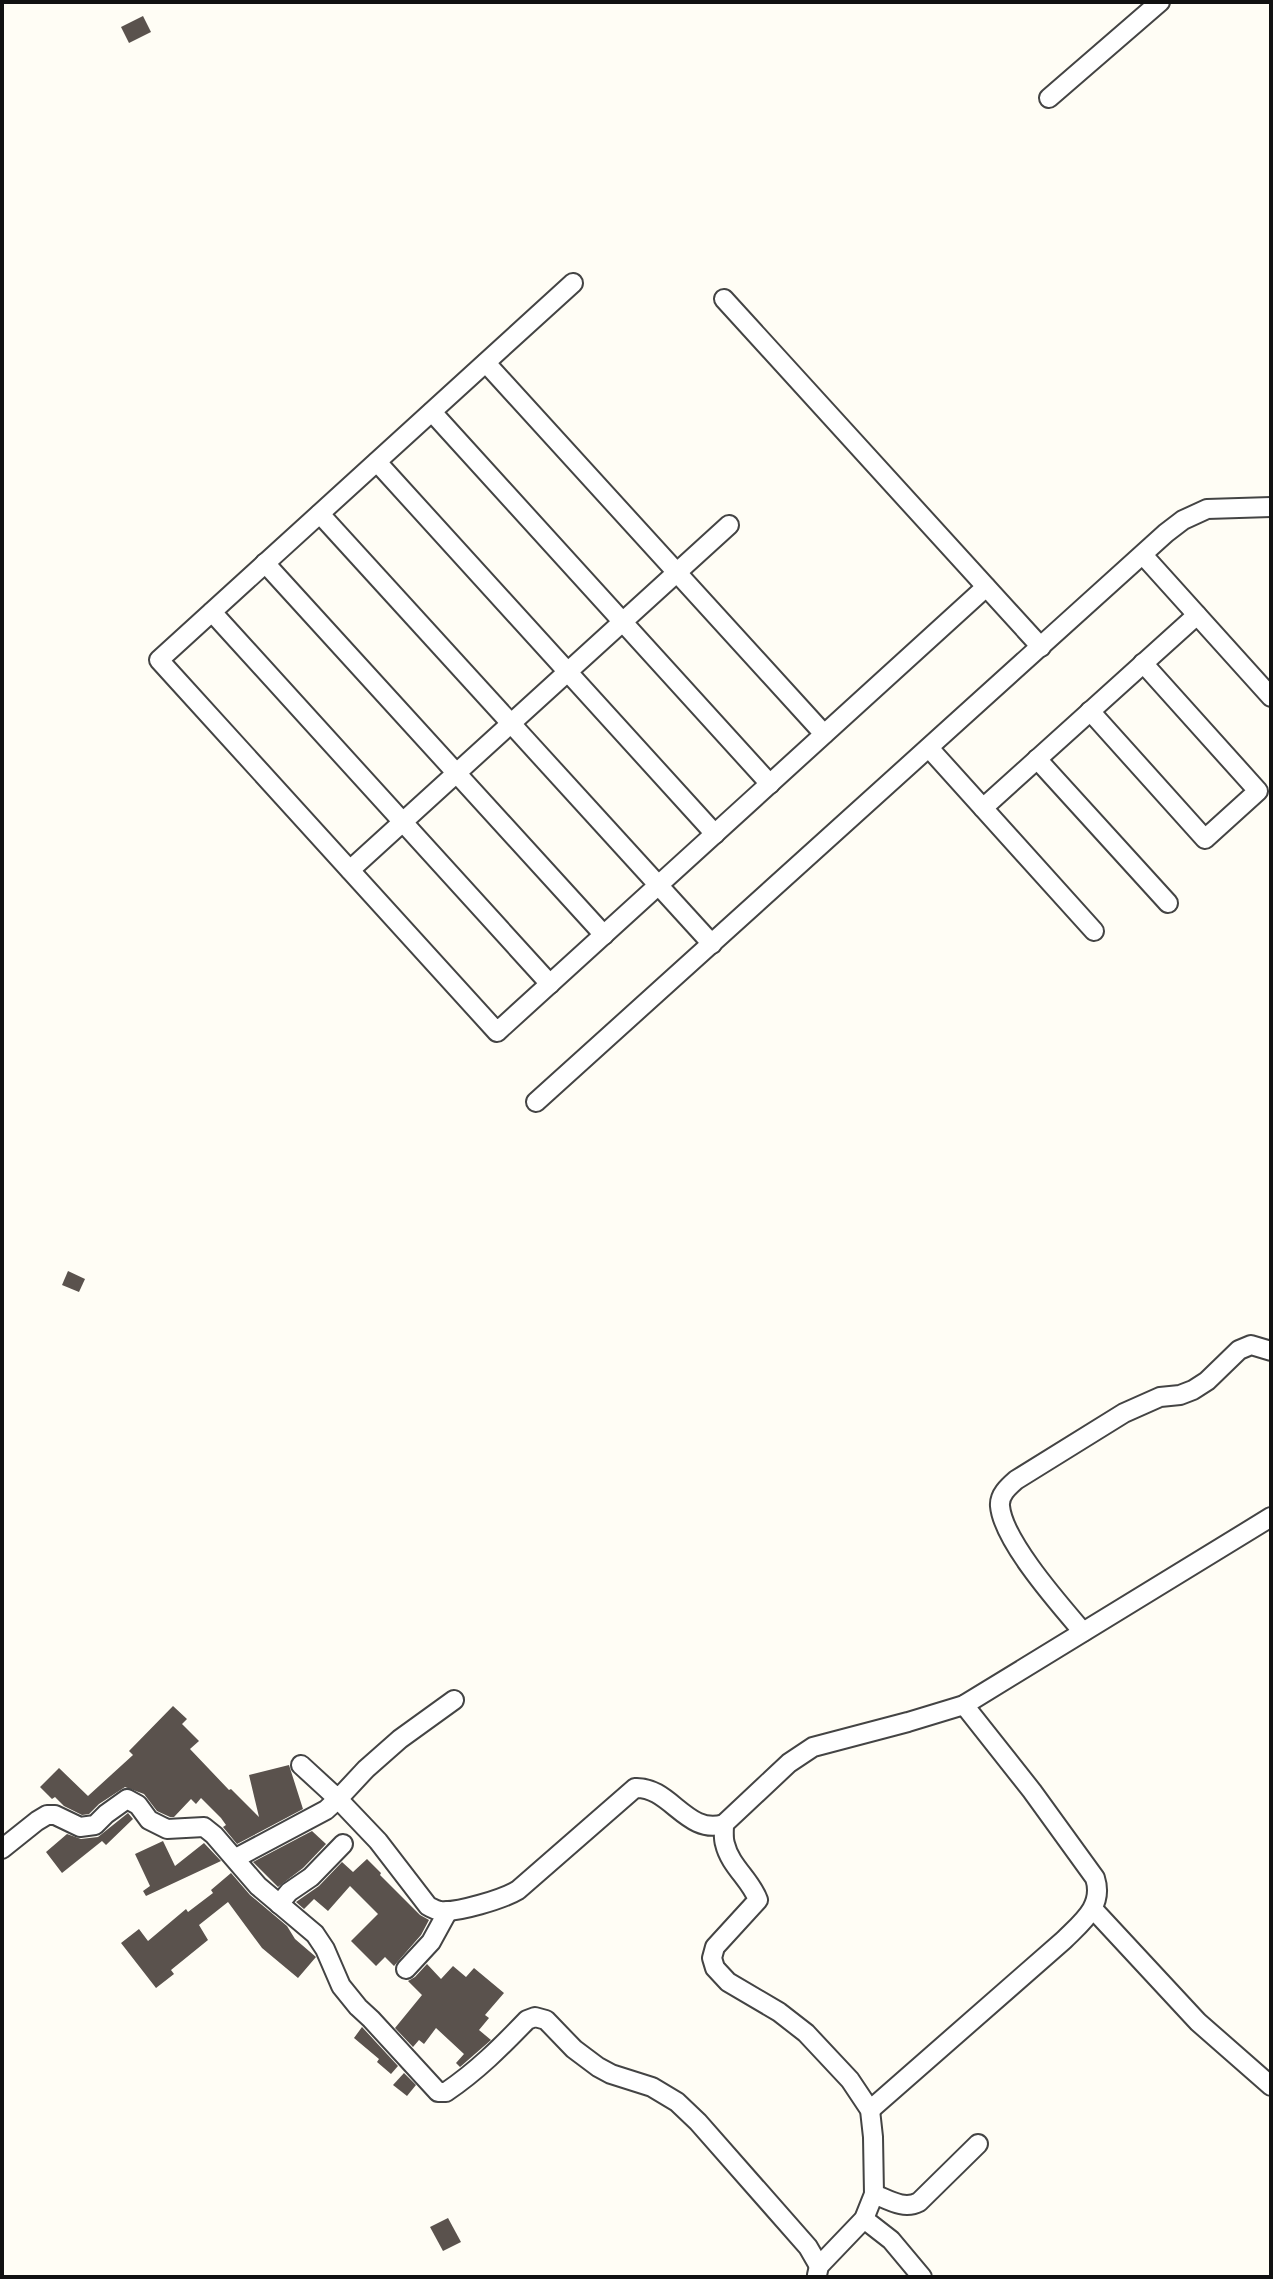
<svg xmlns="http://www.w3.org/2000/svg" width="1273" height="2279" viewBox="0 0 1273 2279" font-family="Georgia,serif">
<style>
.building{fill:#5a524d}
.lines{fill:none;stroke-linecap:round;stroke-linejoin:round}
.minor-casing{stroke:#444;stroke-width:22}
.minor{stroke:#fff;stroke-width:18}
</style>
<rect width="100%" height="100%" fill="#fffdf5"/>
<!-- building -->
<g class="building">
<path d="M143,16L151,32L129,43L121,27Z"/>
<path d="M68,1271L85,1279L79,1292L62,1285Z"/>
<path d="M173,1706L187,1719L182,1724L199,1741L190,1749L229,1790L231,1789L259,1817L249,1775L289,1765L303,1809L237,1844L223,1827L226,1825L221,1818L201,1798L196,1804L191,1799L174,1817H170L157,1811L144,1794L125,1787L99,1804L89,1814L82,1815L64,1806L55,1797L52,1799L40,1787L59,1768L88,1796L133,1755L129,1751Z"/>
<path d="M128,1813L133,1819L106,1845L102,1841L62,1873L46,1852L67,1834L81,1839L98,1837Z"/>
<path d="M312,1831L326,1844L303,1868L278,1887L253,1862Z"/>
<path d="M163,1841L175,1866L204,1843L221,1861L146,1896L143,1891L150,1886L135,1854Z"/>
<path d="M367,1859L381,1873L380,1875L420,1915L429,1920L421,1935L394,1966L385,1957L376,1966L351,1941L378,1914L350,1886L328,1911L314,1899L304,1909L296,1902L319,1886L342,1862L353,1872Z"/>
<path d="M231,1873L250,1895L287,1926L295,1939L316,1957L298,1978L262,1948L228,1902L199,1925L208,1940L171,1970L174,1974L156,1988L121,1943L139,1929L148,1941L186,1909L188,1912L213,1893L211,1890Z"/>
<path d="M427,1964L441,1979L453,1966L466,1977L474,1968L504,1993L485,2015L489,2018L479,2030L491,2040L460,2067L456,2063L464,2054L436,2028L424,2044L419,2040L413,2047L395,2028L422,1995L408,1981L415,1977Z"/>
<path d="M362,2027L398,2066L391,2074L377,2062L379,2059L354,2038Z"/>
<path d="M404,2073L416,2085L407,2096L393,2085Z"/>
<path d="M448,2218L461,2242L443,2251L430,2227Z"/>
</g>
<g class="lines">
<!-- minor casing -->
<g class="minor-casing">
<g id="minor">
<path d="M1049,98L1160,2"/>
<path d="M573,283L159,660L497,1032L986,587"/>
<path d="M724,299L1041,647"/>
<path d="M486,363L824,734"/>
<path d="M432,412L770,784"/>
<path d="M377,462L715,834"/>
<path d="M320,514L712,944"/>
<path d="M1143,555L1271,697"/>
<path d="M265,563L604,935"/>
<path d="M212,612L550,984"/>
<path d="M1090,711L1205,839L1258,791L1143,663"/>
<path d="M929,748L1094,931"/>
<path d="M1037,759L1168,903"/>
<path d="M983,808L1197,615"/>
<path d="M350,870L729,525"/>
<path d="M536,1102L1166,533L1183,520L1207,509L1271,507"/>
<path d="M1083,1632C1060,1605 1003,1541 1000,1506C999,1495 1008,1487 1016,1480L1124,1413L1160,1397L1180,1395L1193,1390L1207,1381L1239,1350L1251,1345L1271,1351"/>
<path d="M301,1765L338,1799L366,1769L400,1739L454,1700"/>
<path d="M724,1824C724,1830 723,1838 725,1844C730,1866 751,1880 758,1900L715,1947L712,1958L715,1968L728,1982L779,2012L806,2033L850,2080L870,2110L873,2137L874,2194L864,2219L819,2266L817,2275"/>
<path d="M2,1849L37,1821L47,1815H55L80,1827L95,1825L106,1814L127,1799L138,1805L149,1820L167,1829L204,1827L214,1835L258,1886L315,1934L325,1949L341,1986L358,2007L371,2019L438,2092H446C477,2071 501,2047 527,2020L535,2017L546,2020L574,2049L598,2067L611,2074L652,2087L677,2102L698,2122L808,2247L819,2266"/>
<path d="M236,1858L326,1810L338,1799L378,1841L428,1906C432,1908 435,1910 440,1911C457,1913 503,1899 518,1890L635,1788C670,1786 687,1836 724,1824L789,1763L813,1747L908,1722L964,1705L1271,1517"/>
<path d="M279,1904L289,1892L311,1877L343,1844"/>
<path d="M1094,1910L1198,2022L1271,2086"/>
<path d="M406,1969L431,1942L448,1911"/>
<path d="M870,2110L1064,1940C1082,1922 1104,1906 1095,1878L1032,1791L964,1705"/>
<path d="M874,2194C889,2200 904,2210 919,2202L978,2144"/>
<path d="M864,2219L891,2240L922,2277"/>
</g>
</g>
<!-- minor -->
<use href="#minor" class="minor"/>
</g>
<!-- border -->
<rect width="1273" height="2279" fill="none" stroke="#111111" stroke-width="8"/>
</svg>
